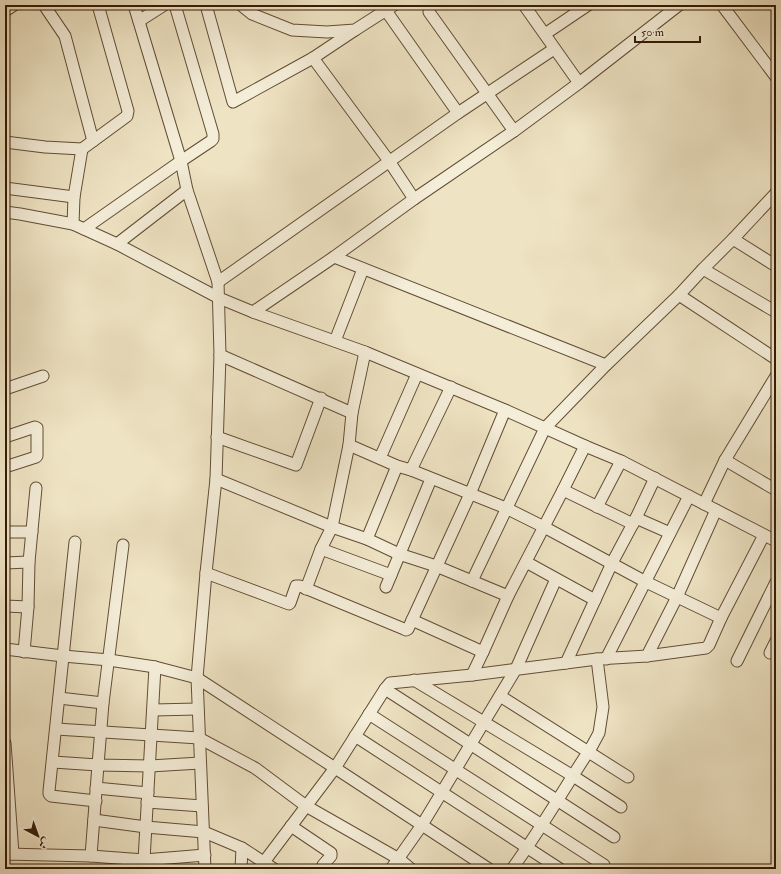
<svg xmlns="http://www.w3.org/2000/svg" width="781" height="874" viewBox="0 0 781 874" font-family="'IM FELL Double Pica',Amiri,serif">
<style>
.lines{fill:none;stroke-linecap:round;stroke-linejoin:round}
.minor-casing{stroke:#624d35;stroke-width:13}
.minor{stroke:#f4edd8;stroke-width:11}
</style>
<rect width="100%" height="100%" fill="#eee3c3"/>
<filter id="stains"><feTurbulence type="fractalNoise" baseFrequency=".005" numOctaves="4"/><feColorMatrix values="0 0 0 0 .2 0 0 0 0 .09 0 0 0 0 .02 0 0 0 .5 -.17"/></filter>
<radialGradient id="worn" r=".72"><stop offset=".6" stop-color="#630" stop-opacity="0"/><stop offset="1" stop-color="#630" stop-opacity=".3"/></radialGradient>
<g class="lines">
<!-- minor casing -->
<g class="minor-casing">
<g id="minor">
<path d="M44,5L65,36L93,141"/>
<path d="M134,5L181,161L187,190L218,282L220,355L216,479L206,573L197,678L205,869"/>
<path d="M206,5L233,102L313,58L355,30"/>
<path d="M241,5L252,14L292,30L327,32L355,30L394,5"/>
<path d="M382,5L458,113"/>
<path d="M524,5L579,83"/>
<path d="M722,5L776,77"/>
<path d="M5,11L14,5"/>
<path d="M429,12L514,131"/>
<path d="M139,21L164,5"/>
<path d="M545,34L588,5"/>
<path d="M313,58L389,161L414,199"/>
<path d="M5,142L45,147L82,149L127,116L128,111L98,5"/>
<path d="M5,188L74,197"/>
<path d="M5,212L20,214L73,224L117,244L219,298L253,312L365,352L505,410L585,446L621,461L776,541"/>
<path d="M73,224L74,197L82,149"/>
<path d="M84,229L181,161L211,141L213,139V134L175,5"/>
<path d="M733,239L776,266"/>
<path d="M117,244L187,190"/>
<path d="M334,257L606,365"/>
<path d="M703,269L776,312"/>
<path d="M218,282L458,113L554,49"/>
<path d="M679,295L776,359"/>
<path d="M253,312L334,257L414,199L514,131L579,83L679,5"/>
<path d="M335,341L363,269"/>
<path d="M220,355L352,413"/>
<path d="M5,389L43,376"/>
<path d="M5,437L35,427L37,428V456L36,457L5,467"/>
<path d="M217,437L296,465L321,398"/>
<path d="M349,445L397,466L411,470L506,508L544,527L646,582L721,618"/>
<path d="M380,458L417,374"/>
<path d="M725,460L776,490"/>
<path d="M411,470L451,387"/>
<path d="M216,479L332,527L367,539L399,554L436,566L508,596"/>
<path d="M563,490L633,524"/>
<path d="M704,504L725,460L776,376"/>
<path d="M597,507L621,461"/>
<path d="M636,518L670,533"/>
<path d="M5,532H32"/>
<path d="M367,539L397,466"/>
<path d="M75,542L49,791V794L51,796L96,801"/>
<path d="M321,549L391,575"/>
<path d="M526,562L595,600"/>
<path d="M5,563L29,562"/>
<path d="M206,573L289,604L290,603L296,586H300L404,629L406,630L408,629L470,494L505,410"/>
<path d="M472,581L545,428L606,365L679,295L703,269L733,239L776,193"/>
<path d="M386,587L431,479"/>
<path d="M306,589L321,549L332,527L349,445L352,413L365,352"/>
<path d="M5,606L28,607"/>
<path d="M412,620L483,652"/>
<path d="M5,649L63,656L109,660L155,667L197,678L335,768L489,869"/>
<path d="M24,652L28,607L29,562L36,488"/>
<path d="M770,653L776,641"/>
<path d="M647,656L677,597L716,510"/>
<path d="M606,659L689,496"/>
<path d="M737,661L776,582"/>
<path d="M566,663L612,563L636,518L655,478"/>
<path d="M472,675L483,652L508,596L563,490L585,446"/>
<path d="M414,680L573,776L621,807"/>
<path d="M385,689L614,837"/>
<path d="M500,696L628,777"/>
<path d="M59,698L103,703"/>
<path d="M153,710L198,709"/>
<path d="M369,714L604,865"/>
<path d="M56,729L199,738L255,768L306,806L399,859L411,869"/>
<path d="M355,736L560,869"/>
<path d="M5,743L13,854"/>
<path d="M53,762L98,765L150,766L200,763"/>
<path d="M96,788L148,793"/>
<path d="M147,802L202,806"/>
<path d="M94,820L146,827L204,832L242,848L274,869"/>
<path d="M291,826L331,853V856L323,865V867L324,869"/>
<path d="M5,854L91,856L144,860L205,855"/>
<path d="M91,856L98,765L103,703L123,545"/>
<path d="M144,860L155,667"/>
<path d="M264,862L335,768L385,689L390,683L472,675L597,659L647,656L706,648L709,645L721,618L764,535"/>
<path d="M241,869L242,848"/>
<path d="M391,869L422,825L442,792L484,722L516,669L556,579"/>
<path d="M512,869C541,829 565,787 592,746L599,733L603,707L597,659"/>
</g>
</g>
<!-- minor -->
<use href="#minor" class="minor"/>
</g>
<!-- margin -->
<rect width="781" height="874" fill="none" stroke="#eee3c3" stroke-width="20"/>
<rect x="6" y="6" width="769" height="862" fill="none" stroke="#341b06" stroke-width="2"/>
<rect x="10" y="10" width="761" height="854" fill="none" stroke="#341b06"/>
<!-- north arrow -->
<g transform="translate(38 836) rotate(139)" stroke="#f4edd8" stroke-width="3" paint-order="stroke">
<path d="M0-3L7 15L0 10L-7 15Z" fill="#341b06"/>
<text y="-6" font-size="11" font-weight="bold" text-anchor="middle" fill="#341b06">ش</text>
</g>
<!-- scale -->
<path d="M635 36v6h65v-6" fill="none" stroke="#341b06" stroke-width="2"/>
<text x="641" y="36" font-size="12" fill="#341b06" stroke="#f4edd8" stroke-width="3" paint-order="stroke">50 m</text>
<rect width="100%" height="100%" filter="url(#stains)"/>
<rect width="100%" height="100%" fill="url(#worn)"/>
</svg>
